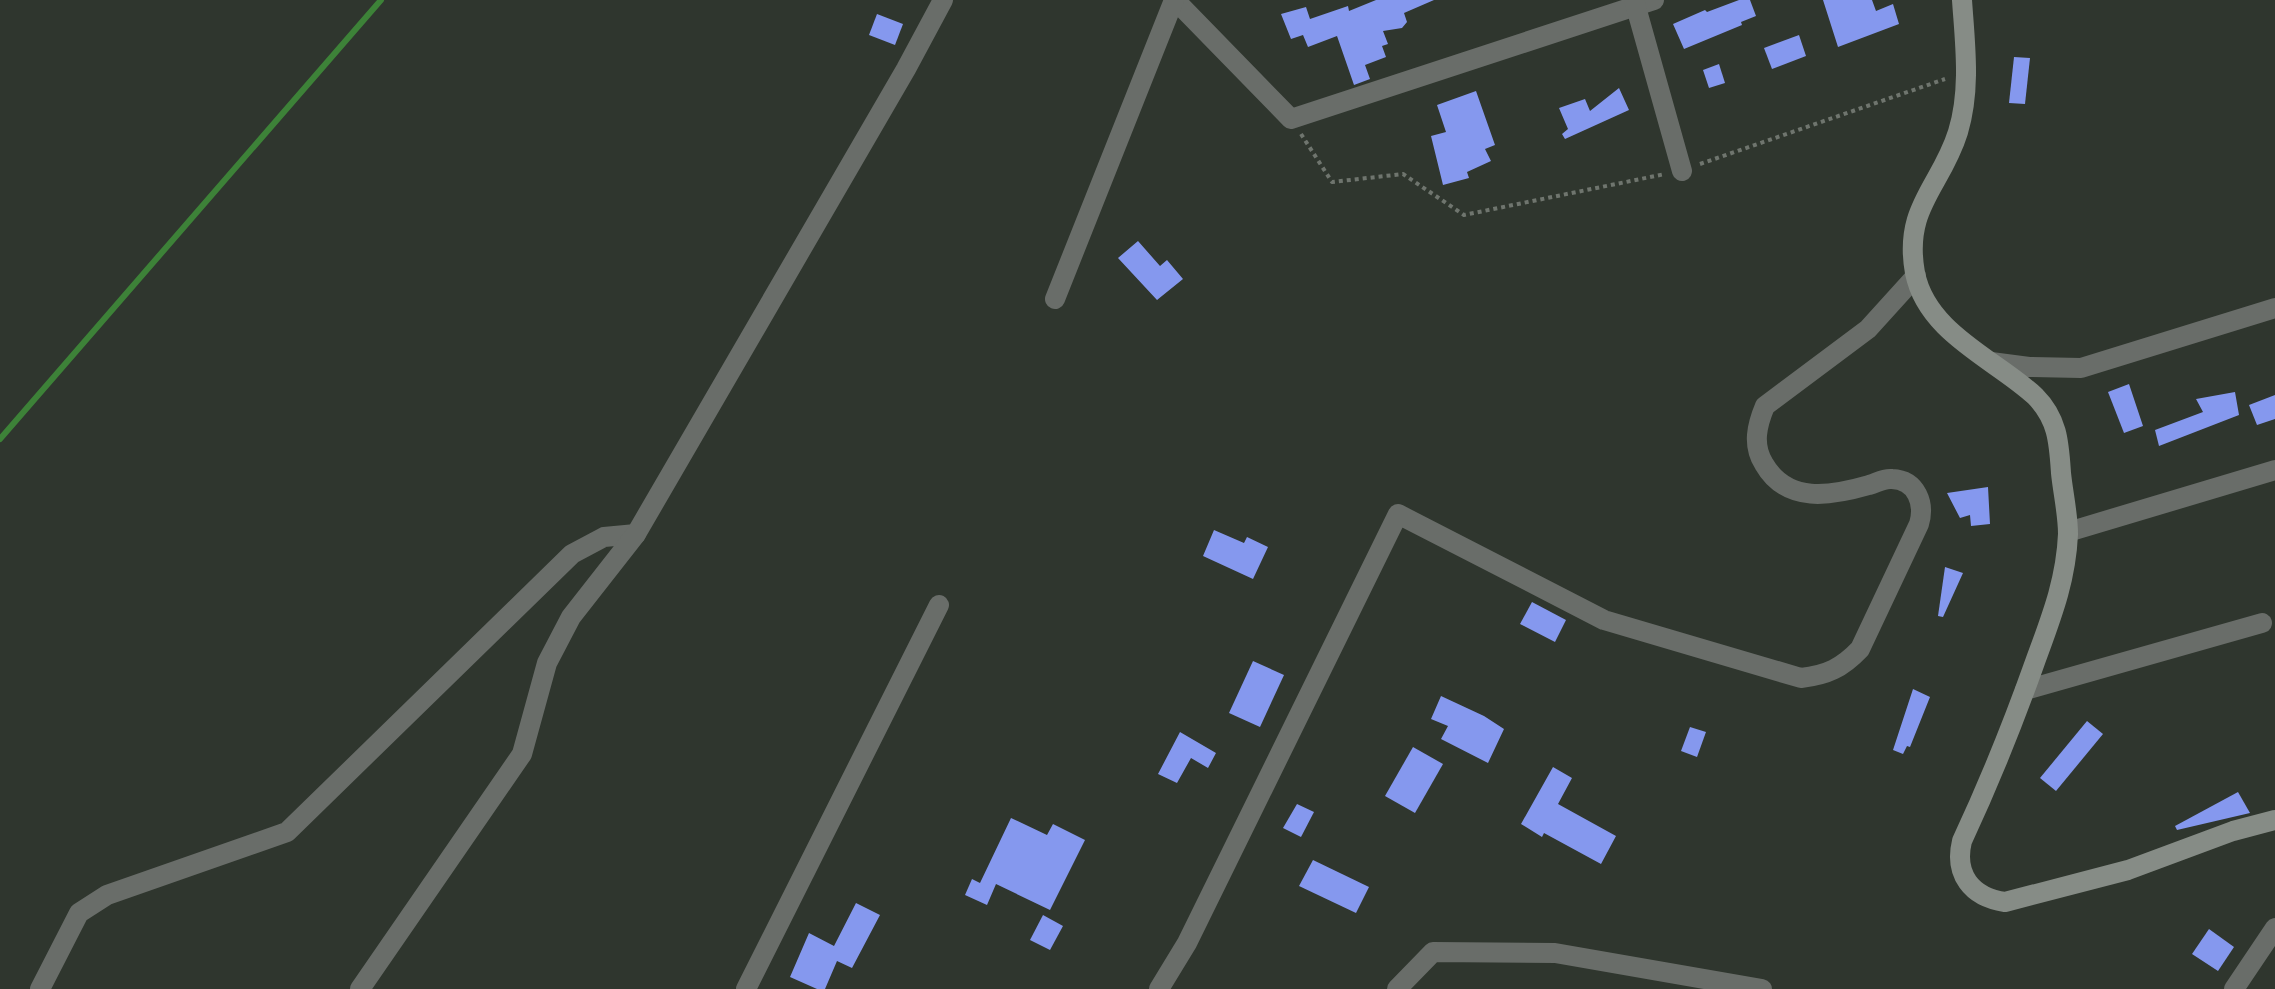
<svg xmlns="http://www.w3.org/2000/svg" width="2275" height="989" viewBox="0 0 2275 989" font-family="Mulish,sans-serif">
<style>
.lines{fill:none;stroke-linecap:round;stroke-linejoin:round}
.stream{stroke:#3d8238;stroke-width:6}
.building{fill:#8598ee}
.path{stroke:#6f756e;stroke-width:4;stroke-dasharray:4 4;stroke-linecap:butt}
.street{stroke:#696d69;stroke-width:20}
.secondary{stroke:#868c86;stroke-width:20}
</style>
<rect width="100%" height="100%" fill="#2f362e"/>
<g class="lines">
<!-- stream -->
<path class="stream" d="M0,439L381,0"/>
</g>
<!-- building -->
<g class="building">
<path d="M1376,0H1434L1404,13L1407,22L1402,28L1383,31L1388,44L1382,46L1386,57L1365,65L1370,79L1354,85L1337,36L1308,47L1303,35L1291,39L1281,14L1306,7L1310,19L1348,6L1349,11Z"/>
<path d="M1739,0H1750L1756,16L1741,22L1742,25L1684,49L1673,24L1705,10L1707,12Z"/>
<path d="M1823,0H1872L1876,11L1893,4L1899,24L1838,47Z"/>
<path d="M877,14L903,24L895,45L869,35Z"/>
<path d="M1799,35L1806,56L1772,69L1764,48Z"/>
<path d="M2014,57L2030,58L2025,104L2009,103Z"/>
<path d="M1719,64L1725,83L1709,88L1703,70Z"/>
<path d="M1619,88L1629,110L1565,139L1562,134L1568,129L1559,108L1585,99L1590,111Z"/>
<path d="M1476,91L1495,145L1485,149L1491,161L1467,172L1469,178L1443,185L1431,136L1446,132L1437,105Z"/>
<path d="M1138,241L1160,266L1167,260L1183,279L1157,300L1118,258Z"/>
<path d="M2129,384L2143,426L2124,433L2108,392Z"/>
<path d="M2235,392L2239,415L2159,446L2155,430L2203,412L2196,399Z"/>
<path d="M2275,395V419L2257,425L2249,405Z"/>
<path d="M1988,487L1990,524L1971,526L1970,515L1960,518L1947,493Z"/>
<path d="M1214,530L1244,543L1247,537L1268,547L1253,579L1203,556Z"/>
<path d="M1945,567L1963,573L1943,617L1938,616Z"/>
<path d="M1532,602L1566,620L1555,642L1520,624Z"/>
<path d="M1253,661L1284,675L1260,727L1229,713Z"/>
<path d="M1913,689L1930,697L1910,747L1907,746L1903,754L1893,750Z"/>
<path d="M1441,696L1484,716L1504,729L1488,763L1441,739L1448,726L1431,719Z"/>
<path d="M2087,721L2103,734L2056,791L2040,778Z"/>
<path d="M1690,727L1706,732L1697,757L1681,751Z"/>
<path d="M1180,732L1216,753L1208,768L1191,758L1177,783L1158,774Z"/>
<path d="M1413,747L1443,764L1415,813L1385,796Z"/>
<path d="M1553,767L1572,778L1558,804L1616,836L1601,864L1544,833L1542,837L1521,824Z"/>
<path d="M2238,792L2250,813L2177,830L2175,826Z"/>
<path d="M1297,804L1314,812L1301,837L1283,828Z"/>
<path d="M1011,818L1047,835L1053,824L1085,840L1050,910L996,884L987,905L965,895L972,879L980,883Z"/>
<path d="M1313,860L1369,887L1356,913L1299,886Z"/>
<path d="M856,903L880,915L852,968L837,961L825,989H817L790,977L809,933L834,946Z"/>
<path d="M1043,915L1063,926L1050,950L1030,940Z"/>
<path d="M2209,929L2234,947L2218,971L2192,954Z"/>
</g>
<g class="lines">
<!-- path -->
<g class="path">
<path d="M1301,134L1332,182L1403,174L1464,215L1665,174"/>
<path d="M1700,164L1945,79"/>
</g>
<!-- street -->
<g class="street">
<path d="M1175,0L1291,119L1654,0"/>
<path d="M1634,0L1682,171"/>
<path d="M1055,299L1174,0"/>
<path d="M1991,362L2029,367L2081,368L2275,308"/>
<path d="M2068,532L2275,470"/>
<path d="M2025,690L2262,623"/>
<path d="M40,989L79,913L107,895L287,832L572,554L604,537L636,534"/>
<path d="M360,989L522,754L547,663L571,617L636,534L906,69L943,0"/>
<path d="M746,989L939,605"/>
<path d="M1159,989L1187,943L1398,514L1604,620L1801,678C1827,675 1842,668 1860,649L1919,524C1925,504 1917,480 1892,479C1883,478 1877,483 1869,485C1831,496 1787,504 1764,464C1752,445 1757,425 1765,406L1868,329L1916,276"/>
<path d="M1397,989L1433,952L1555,953L1762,989"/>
<path d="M2234,989L2275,928"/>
</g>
<!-- secondary -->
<path class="secondary" d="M1962,0C1965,44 1971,89 1958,132C1941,187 1903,207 1915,273C1927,333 1995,359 2035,396C2058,419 2059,443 2061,473C2063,493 2068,514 2068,534C2066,581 2051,618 2035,662C2013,724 1990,781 1962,841C1954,874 1971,897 2005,902L2128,870L2233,831L2275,820"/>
</g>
</svg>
